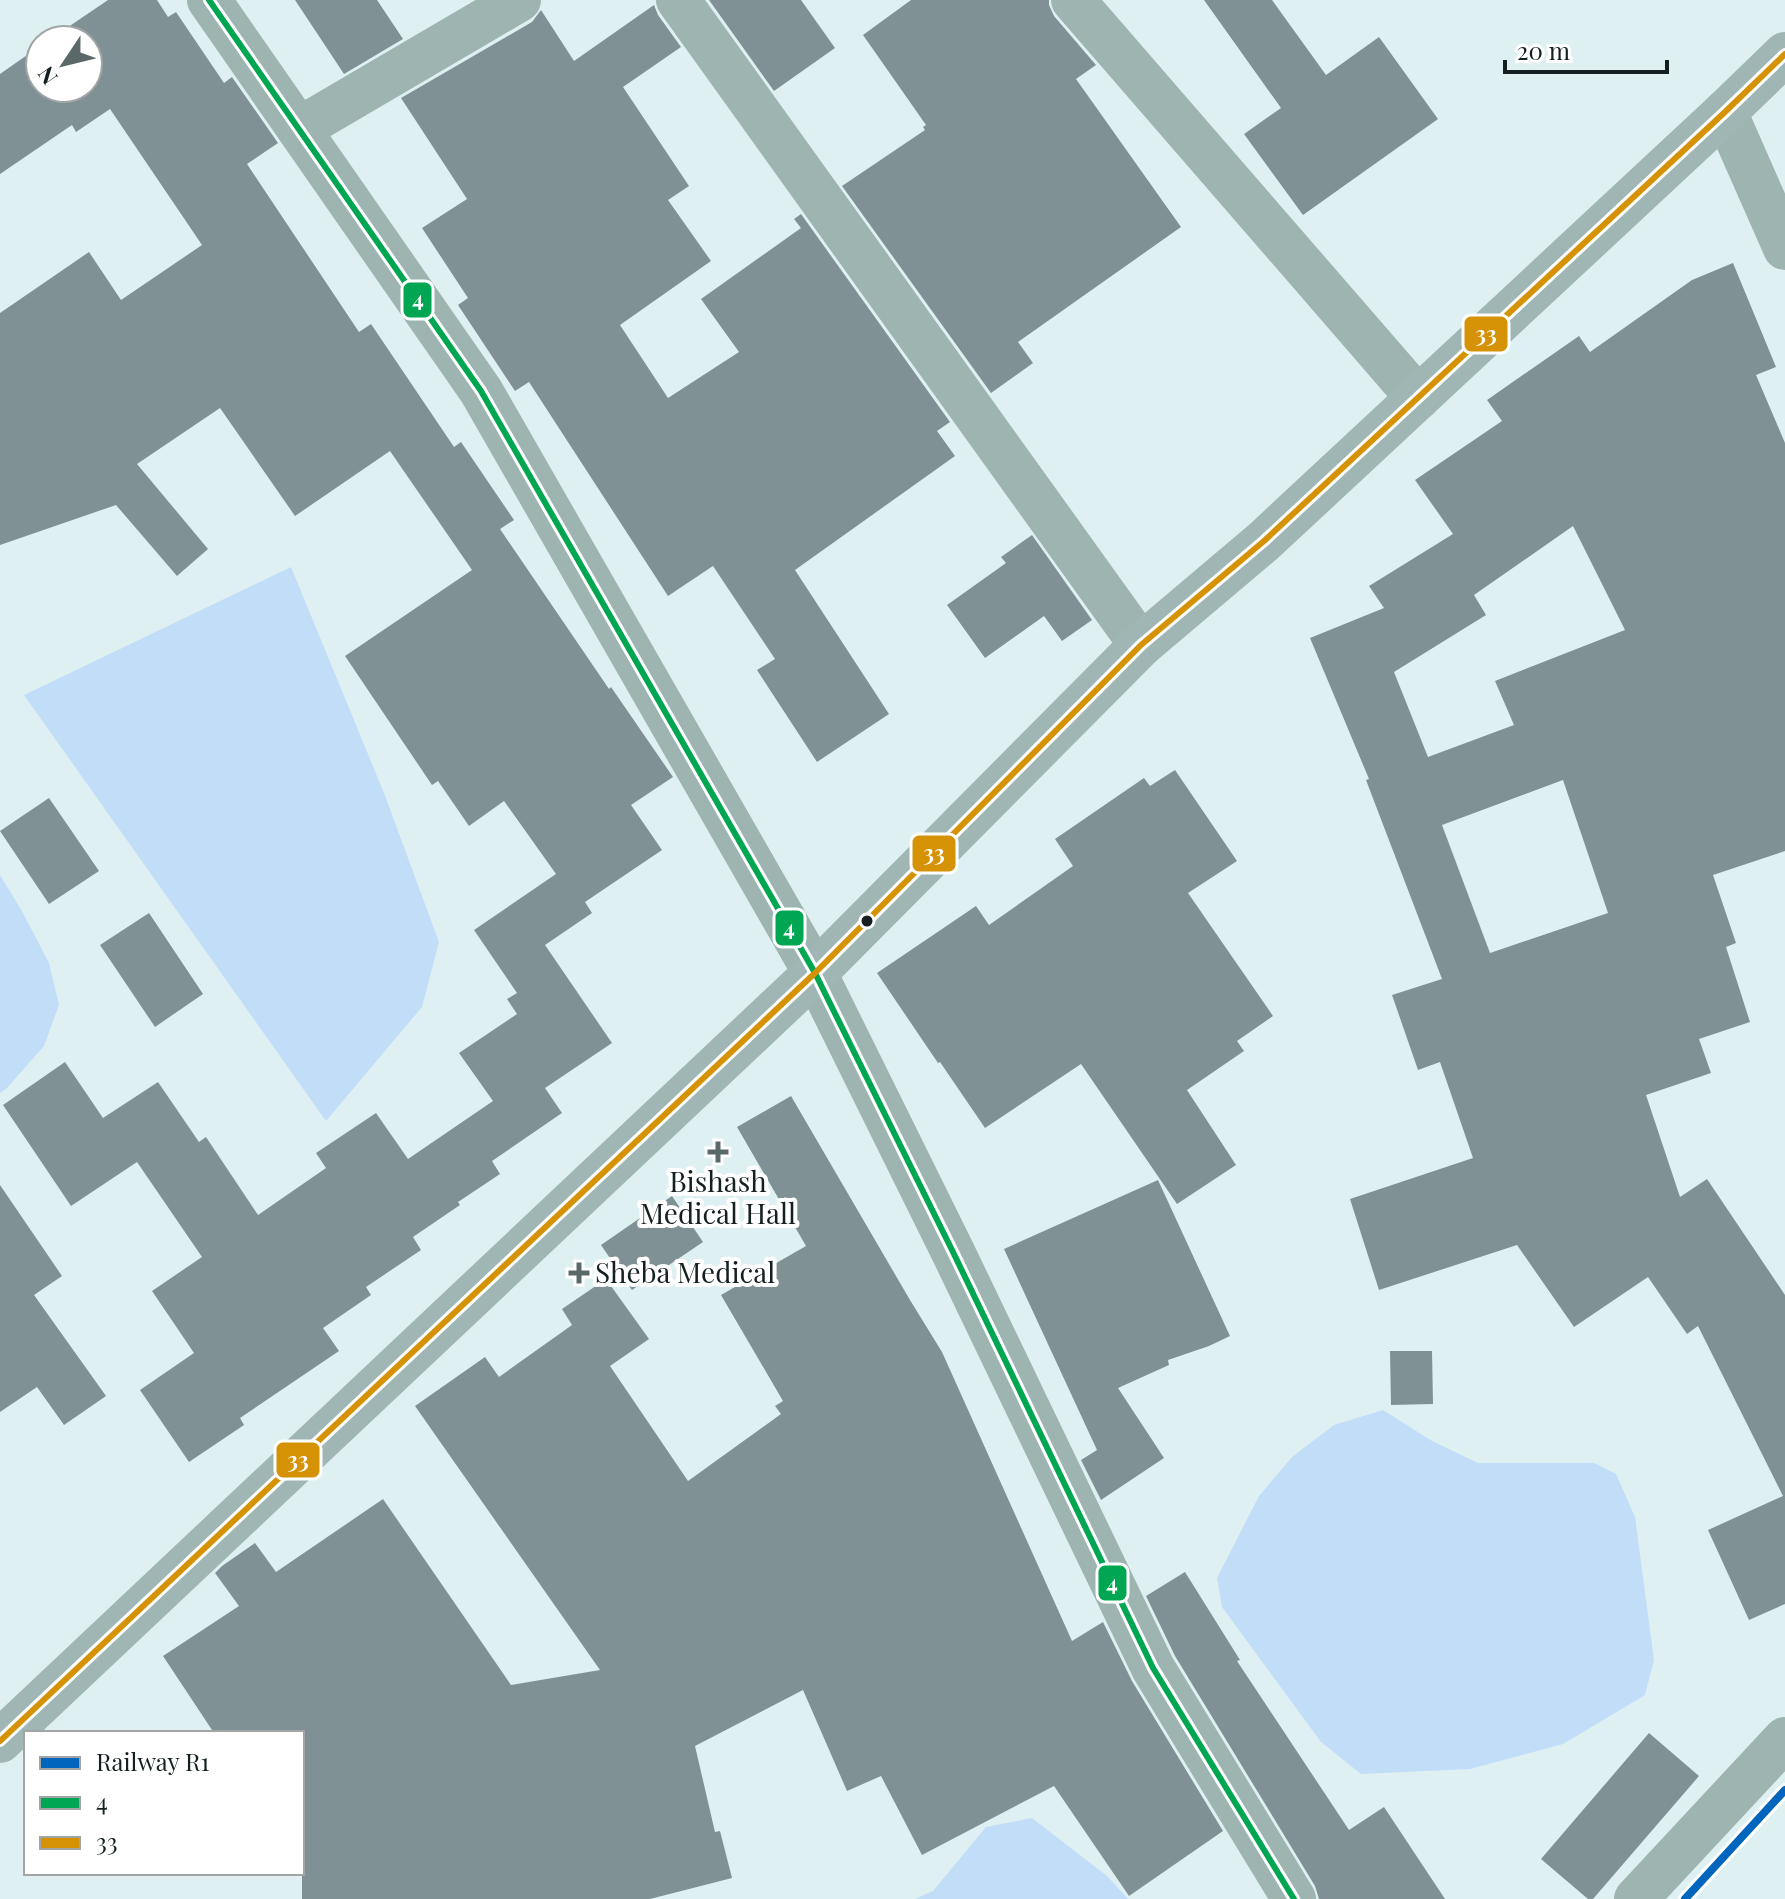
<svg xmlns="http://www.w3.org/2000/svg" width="1785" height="1899" viewBox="0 0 1785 1899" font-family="'Playfair Display',serif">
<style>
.water{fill:#c2ddf8}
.building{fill:#809196;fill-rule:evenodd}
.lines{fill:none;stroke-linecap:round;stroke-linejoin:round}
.minor{stroke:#9db4b1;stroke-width:44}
.tertiary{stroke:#9db4b1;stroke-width:44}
.trunk{stroke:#9fb6b4;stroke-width:44}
.bus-1-casing{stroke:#fff;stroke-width:12}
.bus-2-casing{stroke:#fff;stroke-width:12}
.bus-1{stroke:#00a651;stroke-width:6}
.bus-2{stroke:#d59205;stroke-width:6}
.rail-1-casing{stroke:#fff;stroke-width:14}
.rail-1{stroke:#0065bd;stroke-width:8}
.bus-dot{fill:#131f20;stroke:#fff;stroke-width:3}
.poi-dot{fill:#5a686a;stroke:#fff;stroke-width:3}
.labels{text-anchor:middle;stroke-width:8;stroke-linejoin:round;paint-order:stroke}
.poi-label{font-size:28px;fill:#131f20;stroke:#fff}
.line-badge{stroke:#fff;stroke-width:3}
.badge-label{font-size:22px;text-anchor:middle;font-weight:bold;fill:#fff}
</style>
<rect width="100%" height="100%" fill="#dff0f2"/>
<!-- water -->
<g class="water">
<path d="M291,567L384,793L439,942L422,1007L326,1121L24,695Z"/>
<path d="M0,875L23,913L49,963L59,1005L44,1046L6,1089L0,1093Z"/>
<path d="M1383,1410L1432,1441L1478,1463H1594L1616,1474L1635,1517L1654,1660L1645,1695L1563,1744L1470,1769L1361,1774L1321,1742L1222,1607L1217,1578L1259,1496L1292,1457L1334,1425Z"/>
<path d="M1032,1818L1107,1876L1128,1899H915L933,1891L986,1827Z"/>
</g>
<!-- building -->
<g class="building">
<path d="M108,0H157L168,17L176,12L224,83L232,77L278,143L247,164L359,332L371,324L454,447L461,442L514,520L500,529L609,689L611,687L673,777L631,805L662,850L585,902L592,913L545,945L612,1043L545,1088L562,1113L492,1161L500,1174L458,1202L460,1205L413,1237L421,1250L366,1287L371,1295L323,1328L339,1351L240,1418L244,1425L189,1462L140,1390L194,1353L152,1291L202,1257L137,1162L71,1206L3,1105L65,1062L103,1118L158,1082L199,1142L206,1137L258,1215L326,1168L316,1153L376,1113L408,1159L493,1101L459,1053L517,1014L507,999L517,993L474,930L556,874L504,801L469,826L438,781L432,785L345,656L472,570L390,451L295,516L220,408L137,464L208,549L177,576L116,505L0,545V313L89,252L121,300L202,245L110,109L76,132L72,125L0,174V74L40,46V88H88V40H49Z"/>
<path d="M295,0H377L403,39L344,74Z"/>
<path d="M709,0H801L835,48L774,91Z"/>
<path d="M911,0H1049V5L1054,16L1096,65L1076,79L1181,227L1018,342L1033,363L991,393L842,186L925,130L923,127L926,125L863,35Z"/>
<path d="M1204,0H1272L1326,75L1379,37L1438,119L1303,215L1244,134L1281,108Z"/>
<path d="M654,5L658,15L681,47L623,87L689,186L668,200L711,261L620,325L668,398L739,352L701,299L801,228L794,219L801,214L950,422L937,431L955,456L795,570L889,714L817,762L757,670L775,659L713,566L668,596L529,382L515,391L458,305L468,298L422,228L467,199L401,98L532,22L541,10L574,61Z"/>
<path d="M1733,263L1776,367L1756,375L1785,443V851L1713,875L1736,943L1726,947L1750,1022L1699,1039L1711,1073L1646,1095L1680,1197L1707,1179L1785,1295V1604L1749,1620L1708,1530L1783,1496L1698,1326L1687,1334L1648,1277L1574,1327L1517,1245L1379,1290L1350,1199L1473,1158L1440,1062L1418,1070L1392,995L1442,979L1366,780L1369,779L1310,638L1384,608L1369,586L1453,534L1415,480L1502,421L1487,400L1579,336L1590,352L1692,280ZM1573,526L1625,630L1495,681L1514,725L1428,757L1394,672L1486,615L1474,595ZM1563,780L1608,913L1490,953L1442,825Z"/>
<path d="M1032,535L1092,620L1062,641L1044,616L985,658L947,605L1006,563L1001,557Z"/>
<path d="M1175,770L1237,861L1188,893L1273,1016L1237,1041L1244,1051L1187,1090L1236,1165L1177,1204L1081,1064L985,1128L940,1062L938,1063L877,973L976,906L989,925L1073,866L1055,839L1144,778L1150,786Z"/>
<path d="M49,798L99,871L49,904L0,831Z"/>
<path d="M149,913L203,994L155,1027L100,945Z"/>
<path d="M791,1096L910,1300L942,1352L1072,1641L1103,1622L1132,1681L1223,1831L1129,1896L1054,1786L922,1855L881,1776L847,1791L803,1690L695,1746L715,1832L720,1831L732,1878L650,1899H302V1733H214L163,1656L239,1606L215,1573L222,1566L255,1543L276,1572L383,1499L511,1685L600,1670L415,1406L485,1357L499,1377L572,1325L562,1309L606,1279L649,1339L610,1366L688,1481L781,1414L775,1406L783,1401L721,1295L806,1246L737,1127Z"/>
<path d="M1158,1180L1230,1336L1209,1346L1168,1360L1169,1365L1118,1388L1164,1458L1101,1500L1081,1460L1097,1450L1004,1249Z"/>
<path d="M0,1185L62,1276L34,1295L106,1396L64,1425L37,1387L0,1412Z"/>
<path d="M672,1196L703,1242L632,1290L601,1245Z"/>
<path d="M1390,1351H1432L1433,1404L1391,1405Z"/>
<path d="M1185,1572L1240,1660L1237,1661L1349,1830L1384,1807L1445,1899H1319L1315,1886L1175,1656L1146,1596Z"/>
<path d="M1649,1733L1699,1776L1593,1899H1588L1541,1859Z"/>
</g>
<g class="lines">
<!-- minor -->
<g class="minor">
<path d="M678,0L1141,645"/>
<path d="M1073,0L1418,398"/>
<path d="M1725,112L1785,248"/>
<path d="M299,129L519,0"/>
<path d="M1636,1899L1785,1739"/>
</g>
<!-- tertiary -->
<path class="tertiary" d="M209,0L481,391L815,973L953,1252L1153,1668L1294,1899"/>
<!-- trunk -->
<path class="trunk" d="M0,1741L815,973L1141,645L1264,541L1725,112L1785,54"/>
<!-- bus-1 casing -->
<g class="bus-1-casing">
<path id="bus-1" d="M209,0L481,391L815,973L953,1252L1153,1668L1294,1899"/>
</g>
<!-- bus-2 casing -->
<g class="bus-2-casing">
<path id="bus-2" d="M0,1741L815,973L1141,645L1264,541L1725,112L1785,54"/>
</g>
<!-- bus-1 -->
<use href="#bus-1" class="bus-1"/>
<!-- bus-2 -->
<use href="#bus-2" class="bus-2"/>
<!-- rail-1 casing -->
<g class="rail-1-casing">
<path id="rail-1" d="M1685,1899L1785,1790"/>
</g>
<!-- rail-1 -->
<use href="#rail-1" class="rail-1"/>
</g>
<!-- markers -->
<circle class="bus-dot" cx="867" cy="921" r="7"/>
<g class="poi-dot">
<path d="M714 1140h8v8h8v8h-8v8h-8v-8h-8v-8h8z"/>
<path d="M575 1261h8v8h8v8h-8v8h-8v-8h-8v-8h8z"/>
</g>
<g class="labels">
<!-- poi labels -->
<g class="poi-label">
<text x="718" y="1192">Bishash<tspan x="718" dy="32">Medical Hall</tspan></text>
<text x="595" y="1283" text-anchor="start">Sheba Medical</text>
</g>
</g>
<g class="line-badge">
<rect x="402" y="281" width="31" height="38" rx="8" fill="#00a651"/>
<rect x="1463" y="315" width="46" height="38" rx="8" fill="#d59205"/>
<rect x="911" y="834" width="46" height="39" rx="8" fill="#d59205"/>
<rect x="774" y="909" width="31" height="38" rx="8" fill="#00a651"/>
<rect x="275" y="1441" width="46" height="38" rx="8" fill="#d59205"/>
<rect x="1097" y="1564" width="31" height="38" rx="8" fill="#00a651"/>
</g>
<g class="badge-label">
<text x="418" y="307">4</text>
<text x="1486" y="342">33</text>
<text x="934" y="861">33</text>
<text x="789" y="936">4</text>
<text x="298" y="1468">33</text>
<text x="1112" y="1591">4</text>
</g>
<!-- legend -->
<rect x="24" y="1731" width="280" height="144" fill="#ffffff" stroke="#a1a5a6" stroke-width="2"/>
<rect x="40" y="1757" width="40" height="12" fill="#0065bd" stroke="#a1a5a6" stroke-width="2"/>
<text x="96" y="1771" font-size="24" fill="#131f20">Railway R1</text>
<rect x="40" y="1797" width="40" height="12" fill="#00a651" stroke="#a1a5a6" stroke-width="2"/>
<text x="96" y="1811" font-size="24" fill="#131f20">4</text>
<rect x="40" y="1837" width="40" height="12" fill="#d59205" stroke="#a1a5a6" stroke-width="2"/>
<text x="96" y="1851" font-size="24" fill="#131f20">33</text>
<!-- north arrow -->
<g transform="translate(64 64) rotate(235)"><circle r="38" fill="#ffffff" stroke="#a1a5a6" stroke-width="2"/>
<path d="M0-6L14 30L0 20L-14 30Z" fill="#5a686a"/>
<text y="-12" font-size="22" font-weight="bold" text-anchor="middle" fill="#131f20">N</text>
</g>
<!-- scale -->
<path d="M1505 60v12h162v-12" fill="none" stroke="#131f20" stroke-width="4"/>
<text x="1517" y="60" font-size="24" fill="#131f20" stroke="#ffffff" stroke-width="6" paint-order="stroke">20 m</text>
</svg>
